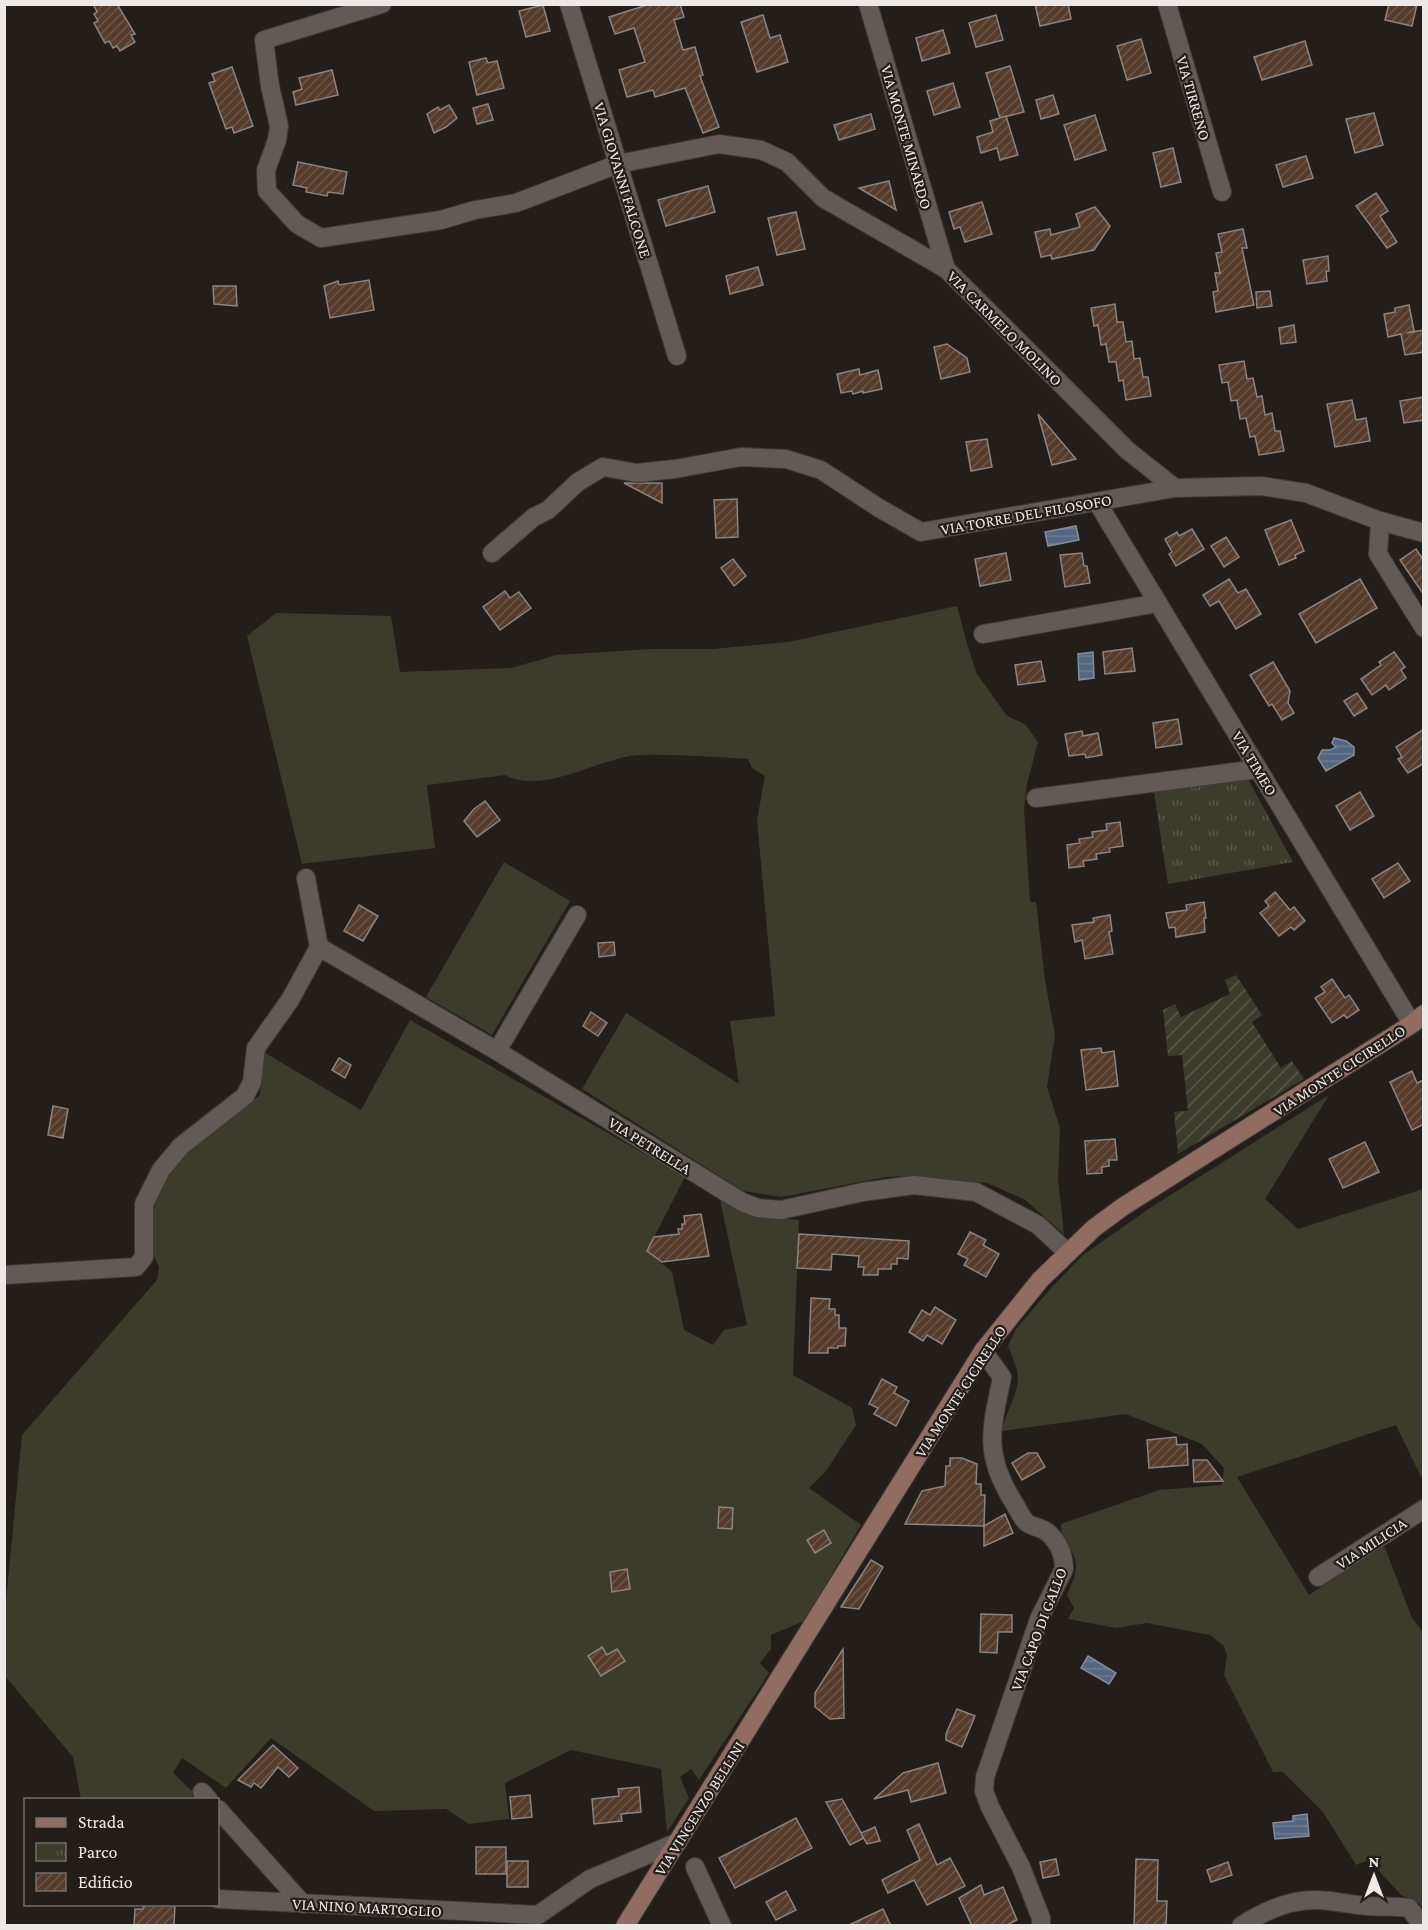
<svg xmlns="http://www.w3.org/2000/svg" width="1428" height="1930" viewBox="0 0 1428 1930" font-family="'Crimson Pro',serif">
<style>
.grass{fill:#3b3d2a}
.park{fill:url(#park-tufts)}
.garden{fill:url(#garden-furrows)}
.water{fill:url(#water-rules);stroke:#838d9f;stroke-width:1.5}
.building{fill:url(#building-hatch);stroke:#8b8480;stroke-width:1.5}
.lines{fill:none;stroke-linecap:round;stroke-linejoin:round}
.street-casing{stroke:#3e3a37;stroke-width:20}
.secondary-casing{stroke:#3e3a37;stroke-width:20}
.street{stroke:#615a56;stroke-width:18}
.secondary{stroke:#906d60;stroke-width:18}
.labels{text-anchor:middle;stroke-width:4.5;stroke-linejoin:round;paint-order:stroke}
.street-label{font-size:16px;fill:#ede9e7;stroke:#231e1a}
</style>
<defs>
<pattern id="park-tufts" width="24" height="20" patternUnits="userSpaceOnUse" patternTransform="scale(1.5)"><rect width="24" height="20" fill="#3b3d2a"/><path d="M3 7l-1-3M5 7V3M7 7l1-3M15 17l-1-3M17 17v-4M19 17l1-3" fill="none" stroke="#585949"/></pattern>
<pattern id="garden-furrows" width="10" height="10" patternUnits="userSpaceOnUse" patternTransform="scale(1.5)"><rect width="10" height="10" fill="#3b3d2a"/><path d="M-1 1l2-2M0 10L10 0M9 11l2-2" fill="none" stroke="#585949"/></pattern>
<pattern id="water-rules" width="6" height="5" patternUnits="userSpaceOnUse" patternTransform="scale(1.5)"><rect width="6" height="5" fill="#556680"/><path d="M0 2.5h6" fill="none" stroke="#6e7c92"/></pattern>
<pattern id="building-hatch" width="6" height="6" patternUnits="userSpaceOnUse" patternTransform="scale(1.5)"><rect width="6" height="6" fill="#553b2a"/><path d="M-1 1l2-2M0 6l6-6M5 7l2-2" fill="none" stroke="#6e5749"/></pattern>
</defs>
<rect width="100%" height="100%" fill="#231e1a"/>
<!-- grass -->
<g class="grass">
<path d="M957,606L968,647L977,674L1007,716L1025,724L1038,742L1027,784L1024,809L1030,902H1036L1045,980L1055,1035L1047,1087L1060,1128L1058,1179L1064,1234L1024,1199L987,1183L906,1176L886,1177L782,1197L743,1191L582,1089L626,1013L739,1084L730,1021L775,1016L757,820L765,776L752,768L748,759C713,757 677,754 642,755C599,756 547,796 505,775L427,785L435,848L302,864L247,636L276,613L391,616L400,672L511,668L557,655L651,649H713L788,642Z"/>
<path d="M504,862L570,901L492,1035L426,997Z"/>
<path d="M410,1020L685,1177L647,1251L672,1272L684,1330L713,1345L724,1330L747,1325L720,1200L752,1216L799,1220L793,1375L852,1408L856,1425L826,1471L809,1488L861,1525L804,1621L771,1635V1649L760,1663L769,1673L699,1780L691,1769L680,1777L689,1798L667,1832L661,1769L571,1750L505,1783L509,1819L469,1824L446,1809L374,1811L271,1738L226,1788L182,1758L173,1773L193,1792L192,1799H81L73,1757L5,1676V1611L22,1435L157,1280L159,1267L152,1251L149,1209L166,1174L184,1154L260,1095L262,1051L361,1110Z"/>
<path d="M1329,1095L1265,1199L1298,1229L1423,1189V1481L1396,1425L1237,1477L1309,1595L1384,1545L1412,1618L1423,1632V1909L1419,1903L1401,1895L1369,1860L1356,1865L1323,1812L1283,1772H1273L1224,1675L1227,1656L1224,1646L1210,1635L1147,1623L1116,1628L1068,1619L1074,1608L1067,1595C1071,1585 1079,1570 1075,1559C1070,1544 1061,1541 1061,1524L1159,1490L1222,1485L1224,1468L1202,1444L1126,1414L1002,1431C1005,1413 1017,1397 1018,1379C1018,1369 1012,1356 1008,1346L1016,1329L1051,1288L1083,1255L1150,1208Z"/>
</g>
<!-- park -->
<path class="park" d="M1248,779L1293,862L1168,884L1154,792Z"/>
<!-- garden -->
<path class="garden" d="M1236,975L1262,1015L1252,1022L1281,1068L1292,1061L1304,1079L1178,1154L1174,1112L1188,1111L1182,1055L1168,1056L1163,1010L1175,1004L1181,1017L1230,994L1225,980Z"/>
<!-- water -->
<g class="water">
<path d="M1076,526L1079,540L1048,546L1045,532Z"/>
<path d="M1093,652L1094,678L1079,680L1078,654Z"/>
<path d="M1334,738L1346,741L1354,747V755L1326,771L1318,758L1322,750H1330L1336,747L1332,743Z"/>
<path d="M1088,1656L1116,1673L1109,1684L1081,1668Z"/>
<path d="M1307,1814L1309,1836L1275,1839L1273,1823L1293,1821V1816Z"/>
</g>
<!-- building -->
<g class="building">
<path d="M93,4H117L135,34L131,35L135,42L120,51L117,46L113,48L109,41L105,43L94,23L98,21L94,14L97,12Z"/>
<path d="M650,4H680L684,17L674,20L683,50L695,47L703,75L700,76L719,127L703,133L685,88L655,97L653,90L627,97L619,70L645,62L634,28L615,34L609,17Z"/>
<path d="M1035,4H1068L1071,19L1040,26Z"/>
<path d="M1389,4H1417L1412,26L1385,20Z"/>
<path d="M543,5L550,31L526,37L519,11Z"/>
<path d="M763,15L770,38L780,35L788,62L757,72L741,22Z"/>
<path d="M996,15L1003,40L976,47L969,23Z"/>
<path d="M943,30L950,53L922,61L916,38Z"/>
<path d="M1141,39L1151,73L1127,80L1117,46Z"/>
<path d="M1305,41L1312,65L1262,80L1254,57Z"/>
<path d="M486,58L488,63L497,61L504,88L477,95L469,62Z"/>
<path d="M1010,66L1024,112L1000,118L986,73Z"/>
<path d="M232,67L253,126L234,133L232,127L226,129L209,83L215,81L212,74Z"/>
<path d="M332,70L338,95L296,105L293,92L302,89L299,78Z"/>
<path d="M953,83L960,107L934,115L927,91Z"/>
<path d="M1053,95L1059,114L1041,119L1036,100Z"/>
<path d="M488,104L493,120L477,124L473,108Z"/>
<path d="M449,105L457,118L446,127L434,133L427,114L438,107L440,110Z"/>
<path d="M1374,113L1383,145L1355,153L1346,119Z"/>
<path d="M871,114L875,129L839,140L834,125Z"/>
<path d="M1095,115L1106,150L1075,160L1064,125Z"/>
<path d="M1006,116L1018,155L1000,160L997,148L981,153L977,137L993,132L990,121Z"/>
<path d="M1173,148L1181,182L1161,187L1153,153Z"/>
<path d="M1306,156L1313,178L1283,187L1276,165Z"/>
<path d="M298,162L347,172L343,194L328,192L327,196L306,192L307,188L293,185Z"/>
<path d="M889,181L896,210L859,188Z"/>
<path d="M708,186L715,212L666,226L658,200Z"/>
<path d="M1376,193L1388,211L1380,216L1397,242L1387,248L1356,206Z"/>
<path d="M982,202L992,234L965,242L960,227L954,229L949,212Z"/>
<path d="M1095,207L1110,226L1094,250L1052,259L1051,255L1041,257L1035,232L1050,229L1051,235L1080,227L1076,214Z"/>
<path d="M796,212L805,249L777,255L768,218Z"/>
<path d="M1243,229L1247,248H1242L1254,305L1216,312L1213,292L1218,291L1215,273H1220L1216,253L1222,252L1218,234Z"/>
<path d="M1328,256L1329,271H1326L1327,281L1307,284L1303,260Z"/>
<path d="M758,267L763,285L730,294L726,276Z"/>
<path d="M369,280L374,310L330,318L324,286L338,281L339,285Z"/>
<path d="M213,286H236L237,306L214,304Z"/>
<path d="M1270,291L1272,306L1257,308L1256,292Z"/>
<path d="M1115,304L1117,322H1123L1126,342L1132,341L1134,359L1140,358L1143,377H1148L1151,396L1126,400L1123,380L1119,381L1116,362H1109L1106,344L1101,345L1098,325L1094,326L1091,308Z"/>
<path d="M1409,305L1414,331L1407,333L1424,330V352L1405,355L1401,334L1388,337L1384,314L1395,312V308Z"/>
<path d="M1294,325L1296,342L1281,344L1279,328Z"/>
<path d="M947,344L967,358L970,372L941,379L934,347Z"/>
<path d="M1244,361L1247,379L1253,378L1257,397L1262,396L1265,415L1272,413L1275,431H1280L1284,451L1259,455L1255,436L1250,437L1246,418L1240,419L1237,400L1231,401L1228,382L1222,383L1219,365Z"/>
<path d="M859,369L860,375L878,370L882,389L863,393V391L853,394L852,391L841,393L837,374Z"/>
<path d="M1424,397V420L1404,423L1400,401Z"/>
<path d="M1352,400L1356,420L1366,418L1370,441L1335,447L1327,404Z"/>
<path d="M1038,414L1076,459L1052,465Z"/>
<path d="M987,439L992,467L971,471L966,442Z"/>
<path d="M624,483H662V503Z"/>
<path d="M737,499L738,537L716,538L714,500Z"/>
<path d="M1291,520L1304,551L1295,555L1296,558L1279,565L1265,530Z"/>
<path d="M1192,529L1204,549L1176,566L1169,554L1172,552L1165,539L1177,532L1179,536Z"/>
<path d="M1226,537L1239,557L1224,567L1211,546Z"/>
<path d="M1416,549L1424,561V595L1400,560Z"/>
<path d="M1006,553L1011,580L980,586L975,559Z"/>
<path d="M1082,553L1084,566H1087L1090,583L1065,587L1060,555Z"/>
<path d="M733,559L746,576L734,586L721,568Z"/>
<path d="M1229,579L1238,593L1246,589L1261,614L1236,629L1219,601L1210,606L1203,595Z"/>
<path d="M1360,579L1377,608L1316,643L1299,614Z"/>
<path d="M505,591L510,598L519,592L531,608L500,630L483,607Z"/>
<path d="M1132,648L1135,671L1105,674L1103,652Z"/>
<path d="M1394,652L1405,667L1401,670L1406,678L1389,690L1386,685L1372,695L1361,679L1381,665L1379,662Z"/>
<path d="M1041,661L1045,681L1018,685L1015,665Z"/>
<path d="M1273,662L1290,691L1288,703L1294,713L1282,720L1272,704L1269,706L1250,675Z"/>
<path d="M1357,693L1367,708L1354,716L1344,701Z"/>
<path d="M1178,719L1182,744L1156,748L1153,723Z"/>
<path d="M1424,729V763L1408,773L1398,759L1402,757L1396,747Z"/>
<path d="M1082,731L1083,736L1098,733L1102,755L1086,758L1085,754L1069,756L1065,734Z"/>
<path d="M1360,792L1374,816L1350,830L1336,806Z"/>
<path d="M485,801L500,820L477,837L464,821L474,809Z"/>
<path d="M1120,822L1123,846L1109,848L1110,852L1096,854L1097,859L1083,861L1084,866L1069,868L1067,845L1080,843L1079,839L1093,837L1092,832L1107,830L1106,824Z"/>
<path d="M1398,863L1410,881L1384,898L1372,879Z"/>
<path d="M1275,892L1290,910L1294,907L1305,921L1294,930L1291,927L1279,936L1260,913L1269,906L1265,901Z"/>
<path d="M1204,902L1206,918H1204L1205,932L1176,937L1175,927L1169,928L1166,913L1187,910L1186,905Z"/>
<path d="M359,905L378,916L363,941L344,931Z"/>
<path d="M1110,915L1112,931L1109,932L1113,954L1085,959L1082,940L1075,942L1072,925L1094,922L1093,918Z"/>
<path d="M614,942L615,955L599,957L598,943Z"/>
<path d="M1332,979L1345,998L1349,995L1359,1010L1347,1018L1344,1015L1332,1023L1315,998L1325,992L1321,987Z"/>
<path d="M591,1012L607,1023L598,1036L583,1026Z"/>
<path d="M1101,1048L1102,1053L1114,1051L1118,1086L1086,1090L1081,1050Z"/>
<path d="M339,1058L351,1065L345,1078L332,1070Z"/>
<path d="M1412,1071L1417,1083L1424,1080V1124L1412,1130L1390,1082Z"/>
<path d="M53,1106L68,1109L63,1138L48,1135Z"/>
<path d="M1115,1139L1117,1160H1109V1166L1102,1167V1173L1087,1174L1085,1141Z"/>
<path d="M1365,1142L1379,1172L1343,1188L1329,1159Z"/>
<path d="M701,1214L709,1256L662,1262L647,1251L654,1237L679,1234L678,1229H682V1224H685L684,1216Z"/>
<path d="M970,1232L986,1240L983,1245L999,1254L986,1277L964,1265L968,1259L958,1254Z"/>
<path d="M799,1234L909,1241L908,1259L897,1258V1264H891V1269H878V1275H863L864,1267H858L859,1256L832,1254L831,1270L797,1268Z"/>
<path d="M811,1298L830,1299L829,1309H835V1315H839V1328H846L845,1346H838V1348H828V1353H809Z"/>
<path d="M935,1307L956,1320L942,1344L927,1335L923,1341L909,1332L922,1310L930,1315Z"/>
<path d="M882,1379L897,1387L894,1393L909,1401L896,1426L874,1414L878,1408L869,1404Z"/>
<path d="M1176,1437L1177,1445L1187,1444L1188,1465L1149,1468L1147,1440Z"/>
<path d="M1028,1453H1037L1045,1467L1022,1480L1012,1463Z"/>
<path d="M950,1458H962L977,1464L976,1484H981V1495H985L984,1526L905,1524L922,1491L945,1486L946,1466H950Z"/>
<path d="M1193,1460H1207L1223,1481L1194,1482Z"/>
<path d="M719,1507L733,1508L732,1529L718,1528Z"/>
<path d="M1005,1514L1013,1533L984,1546V1526Z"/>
<path d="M824,1530L831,1543L815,1553L807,1540Z"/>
<path d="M871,1560L883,1567L859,1609L841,1607Z"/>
<path d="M627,1569L630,1589L612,1592L610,1572Z"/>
<path d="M981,1614L1012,1615V1632H998L997,1653L980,1652Z"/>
<path d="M602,1647L607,1655L617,1649L625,1661L601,1676L588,1656Z"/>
<path d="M843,1649L844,1718L830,1719L815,1707V1693Z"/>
<path d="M957,1709L975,1716L962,1747L946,1740V1734Z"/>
<path d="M273,1745L298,1768L289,1777L278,1767L261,1788L254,1783L251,1787L238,1780Z"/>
<path d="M938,1763L946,1793L911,1802L908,1790L874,1799L903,1773Z"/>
<path d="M639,1787L641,1812L621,1814L622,1821L594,1824L592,1799L619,1796L618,1789Z"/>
<path d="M530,1795L532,1817L512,1819L510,1797Z"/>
<path d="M842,1799L864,1838L850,1845L826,1802Z"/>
<path d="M796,1818L812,1848L735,1888L719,1858Z"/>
<path d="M919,1824L937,1865L950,1858L965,1886L927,1905L914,1880L888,1893L882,1880L920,1860L907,1830Z"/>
<path d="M875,1827L880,1841L867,1844L861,1833Z"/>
<rect x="476" y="1847" width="30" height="27"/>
<path d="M1056,1859L1059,1875L1043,1878L1040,1862Z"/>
<path d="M1136,1859L1158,1860L1157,1901H1167L1166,1926H1134Z"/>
<rect x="507" y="1861" width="21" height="26"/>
<path d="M1228,1862L1232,1875L1211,1882L1207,1870Z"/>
<path d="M981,1885L984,1895L1003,1887L1017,1920L1005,1926H972L959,1898Z"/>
<path d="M786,1891L796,1910L776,1920L766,1902Z"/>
<path d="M144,1905H175L174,1925L134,1926L135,1909H143Z"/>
<path d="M883,1909L891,1926H847Z"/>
</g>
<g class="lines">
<!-- street casing -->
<g class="street-casing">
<g id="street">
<path d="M382,4L264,40L270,86L279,126L277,140L266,170L267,191L297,224L321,238L441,220L475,210L516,203L618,164L719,144L761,150L787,162L823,198L946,269L1127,450L1175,488"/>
<path d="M569,4L677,356"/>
<path d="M868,4L946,269"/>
<path d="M1167,4L1222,192"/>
<path d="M1097,502L1412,1024"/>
<path d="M1380,521L1378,554L1424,628"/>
<path d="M492,553L534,517L548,510L578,482L603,467L637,473L675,469L741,457L786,459L821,470L879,508L921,532L1175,488L1261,486L1306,493L1380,521L1424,533"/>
<path d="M983,634L1158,603"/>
<path d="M1036,798L1258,769"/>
<path d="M306,878L319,947L497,1051L742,1202L758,1208L781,1210L863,1192L914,1185L976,1192L1038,1225L1067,1252"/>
<path d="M497,1051L577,915"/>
<path d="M4,1275L136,1267L144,1257V1204L161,1170L181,1146L245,1096L252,1082L256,1048L290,1000L319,947"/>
<path d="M983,1351L1002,1377C992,1427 983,1451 1011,1498C1016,1505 1020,1516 1026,1522C1031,1527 1041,1527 1047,1532C1058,1541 1064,1555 1064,1569L1039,1619L985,1777L984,1791L990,1807L1021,1867L1041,1918V1926"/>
<path d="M1318,1577L1424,1509"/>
<path d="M202,1792L209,1800"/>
<path d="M218,1809L303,1904"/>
<path d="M695,1867L722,1926"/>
<path d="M218,1899L538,1915L590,1879L678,1842"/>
<path d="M1241,1926C1262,1912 1289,1900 1315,1900C1333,1900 1350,1905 1367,1906C1381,1907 1395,1906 1409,1908L1423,1926"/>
</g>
</g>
<!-- secondary casing -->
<g class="secondary-casing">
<path id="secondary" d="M625,1926L983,1351L1040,1280L1094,1228L1124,1206L1412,1024L1424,1014"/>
</g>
<!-- street -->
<use href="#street" class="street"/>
<!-- secondary -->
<use href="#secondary" class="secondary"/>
</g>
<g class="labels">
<!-- street labels -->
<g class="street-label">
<text transform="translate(1194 98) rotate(74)" y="6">VIA TIRRENO</text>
<text transform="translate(907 137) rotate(74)" y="6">VIA MONTE MINARDO</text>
<text transform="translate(623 180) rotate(73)" y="6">VIA GIOVANNI FALCONE</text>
<text transform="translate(1005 328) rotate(45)" y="6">VIA CARMELO MOLINO</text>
<text transform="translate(1026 514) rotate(-10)" y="6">VIA TORRE DEL FILOSOFO</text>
<text transform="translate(1255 763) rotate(59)" y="6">VIA TIMEO</text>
<text transform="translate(1339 1070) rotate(-33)" y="6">VIA MONTE CICIRELLO</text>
<text transform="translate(650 1145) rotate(32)" y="6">VIA PETRELLA</text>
<text transform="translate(960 1391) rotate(-57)" y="6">VIA MONTE CICIRELLO</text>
<text transform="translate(1371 1543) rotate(-33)" y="6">VIA MILICIA</text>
<text transform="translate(1038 1629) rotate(-69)" y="6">VIA CAPO DI GALLO</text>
<text transform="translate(699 1808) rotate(-58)" y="6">VIA VINCENZO BELLINI</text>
<text transform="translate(367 1907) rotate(3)" y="6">VIA NINO MARTOGLIO</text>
</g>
</g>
<!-- border -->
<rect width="1428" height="1930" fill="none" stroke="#ede9e7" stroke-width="12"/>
<!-- legend -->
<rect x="24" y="1798" width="195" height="108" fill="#231e1a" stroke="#746f6c" stroke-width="1.5"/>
<rect x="36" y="1818" width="30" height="9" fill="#906d60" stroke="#746f6c" stroke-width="1.5"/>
<text x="78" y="1828" font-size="18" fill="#ede9e7">Strada</text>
<rect x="36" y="1843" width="30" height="18" fill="url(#park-tufts)" stroke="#746f6c" stroke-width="1.5"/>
<text x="78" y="1858" font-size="18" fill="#ede9e7">Parco</text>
<rect x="36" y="1873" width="30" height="18" fill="url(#building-hatch)" stroke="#746f6c" stroke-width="1.5"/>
<text x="78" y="1888" font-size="18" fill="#ede9e7">Edificio</text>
<!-- north arrow -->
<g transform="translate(1374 1876)" stroke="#231e1a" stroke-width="4.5" paint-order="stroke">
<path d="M0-4.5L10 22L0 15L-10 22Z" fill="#ede9e7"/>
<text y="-9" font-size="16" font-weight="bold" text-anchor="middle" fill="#ede9e7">N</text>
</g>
</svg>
